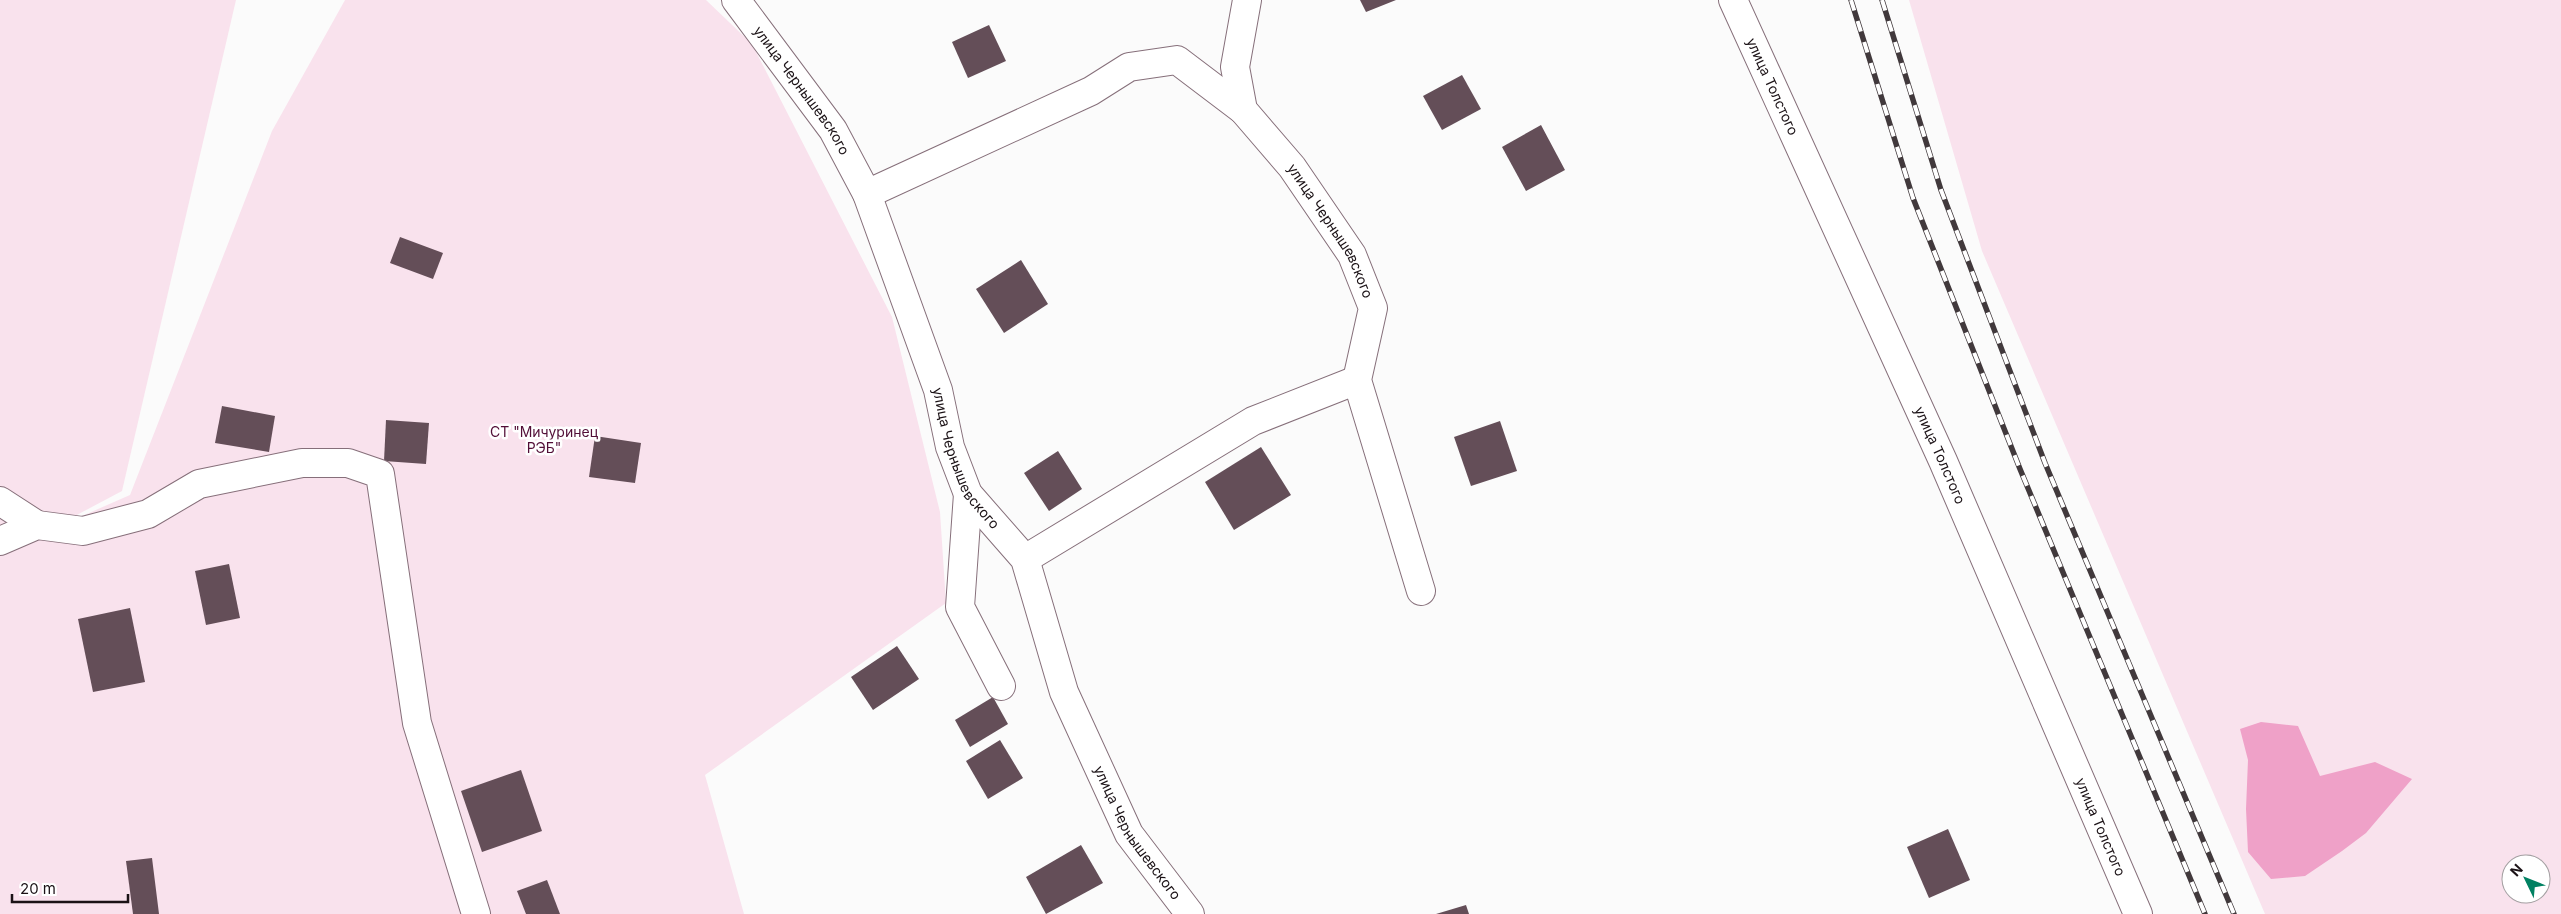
<svg xmlns="http://www.w3.org/2000/svg" width="2561" height="914" viewBox="0 0 2561 914" font-family="Inter,sans-serif">
<style>
.green{fill:#f9e2ed;fill-rule:evenodd}
.forest{fill:#efa1c8}
.building{fill:#644e58}
.lines{fill:none;stroke-linecap:round;stroke-linejoin:round}
.minor-casing{stroke:#866f7a;stroke-width:30}
.minor{stroke:#fff;stroke-width:28}
.rail-casing{stroke:#41393c;stroke-width:5.5}
.rail{stroke:#fff;stroke-width:4;stroke-dasharray:11;stroke-linecap:butt}
.labels{text-anchor:middle;stroke-width:5;stroke-linejoin:round;paint-order:stroke}
.street-label{font-size:14px;fill:#1b1216;stroke:#fff}
.park-label{font-size:14px;fill:#520e37;stroke:#fff}
</style>
<rect width="100%" height="100%" fill="#fbfbfb"/>
<!-- green -->
<g class="green">
<path d="M0,0H236L122,491L56,526L0,490Z"/>
<path d="M345,0H706L752,44L892,317L940,512L946,603L705,775L744,914H0V505L41,534L130,495L272,131Z"/>
<path d="M1909,0H2561V914H2265L1982,251ZM2511,864H2541V894H2511Z"/>
</g>
<!-- forest -->
<path class="forest" d="M2261,722L2298,726L2320,776L2375,762L2412,779L2366,833L2342,851L2305,876L2271,879L2248,852L2246,809L2248,760L2240,729Z"/>
<!-- building -->
<g class="building">
<path d="M1360,0H1396L1366,12Z"/>
<path d="M989,25L1006,61L968,78L952,42Z"/>
<path d="M1462,75L1481,109L1442,130L1423,96Z"/>
<path d="M1541,125L1565,170L1526,191L1502,147Z"/>
<path d="M400,237L443,253L433,279L390,263Z"/>
<path d="M1021,260L1048,304L1004,333L976,289Z"/>
<path d="M222,406L275,416L269,452L215,443Z"/>
<path d="M386,420L429,423L426,464L384,461Z"/>
<path d="M1500,421L1517,471L1471,486L1454,437Z"/>
<path d="M595,436L641,443L635,483L589,477Z"/>
<path d="M1261,447L1291,495L1234,530L1205,482Z"/>
<path d="M1058,451L1082,489L1049,511L1024,473Z"/>
<path d="M229,564L240,618L206,625L195,571Z"/>
<path d="M130,608L145,682L93,692L78,619Z"/>
<path d="M897,646L919,679L873,710L851,677Z"/>
<path d="M993,697L1008,724L970,747L955,720Z"/>
<path d="M1000,740L1023,778L988,799L966,761Z"/>
<path d="M521,770L542,831L482,852L461,791Z"/>
<path d="M1948,829L1970,880L1929,898L1907,847Z"/>
<path d="M1081,845L1103,883L1046,914L1026,877Z"/>
<path d="M152,858L159,914H133L126,861Z"/>
<path d="M547,880L560,914H526L517,891Z"/>
<path d="M1466,905L1469,914H1436Z"/>
</g>
<g class="lines">
<!-- minor casing -->
<g class="minor-casing">
<g id="minor">
<path id="s1" d="M736,0L833,130L867,194L938,390L950,447L968,494L1025,559L1064,692L1129,834L1190,914"/>
<path id="s2" d="M1247,0L1235,67L1243,110L1292,167L1352,255L1373,308L1357,380L1421,591"/>
<path id="s3" d="M1733,0L1943,461L2138,914"/>
<path d="M867,194L1091,91L1129,67L1177,60L1243,110"/>
<path d="M968,494L960,607L1001,686"/>
<path d="M0,501L37,525"/>
<path d="M0,541L37,525L83,531L148,514L199,484L302,463H348L380,474L417,723L476,914"/>
<path d="M1025,559L1253,421L1357,380"/>
</g>
</g>
<!-- minor -->
<use href="#minor" class="minor"/>
<!-- rail casing -->
<g class="rail-casing">
<g id="rail">
<path d="M1851,0L1913,198L2020,469L2205,914"/>
<path d="M1882,0L1941,190L2045,463L2234,914"/>
</g>
</g>
<!-- rail -->
<use href="#rail" class="rail"/>
</g>
<g class="labels">
<!-- street labels -->
<g class="street-label">
<text dy="5" stroke="none"><textPath href="#s3" startOffset="95">улица Толстого</textPath></text>
<text dy="5" stroke="none"><textPath href="#s1" startOffset="112">улица Чернышевского</textPath></text>
<text dy="5" stroke="none"><textPath href="#s2" startOffset="262">улица Чернышевского</textPath></text>
<text dy="5" stroke="none"><textPath href="#s3" startOffset="500">улица Толстого</textPath></text>
<text dy="5" stroke="none"><textPath href="#s1" startOffset="518">улица Чернышевского</textPath></text>
<text dy="5" stroke="none"><textPath href="#s3" startOffset="905">улица Толстого</textPath></text>
<text dy="5" stroke="none"><textPath href="#s1" startOffset="936">улица Чернышевского</textPath></text>
</g>
<!-- park labels -->
<g class="park-label">
<text x="544" y="437">СТ "Мичуринец<tspan x="544" dy="16">РЭБ"</tspan></text>
</g>
</g>
<!-- north arrow -->
<g transform="translate(2526 879) rotate(313)"><circle r="24" fill="#ffffff" stroke="#a4a0a2"/>
<path d="M0-4L9 19L0 12L-9 19Z" fill="#018162"/>
<text y="-8" font-size="14" font-weight="bold" text-anchor="middle" fill="#1b1216">N</text>
</g>
<!-- scale -->
<path d="M12 894v8h116v-8" fill="none" stroke="#1b1216" stroke-width="2.5"/>
<text x="20" y="894" font-size="15" fill="#1b1216" stroke="#ffffff" stroke-width="4" paint-order="stroke">20 m</text>
</svg>
